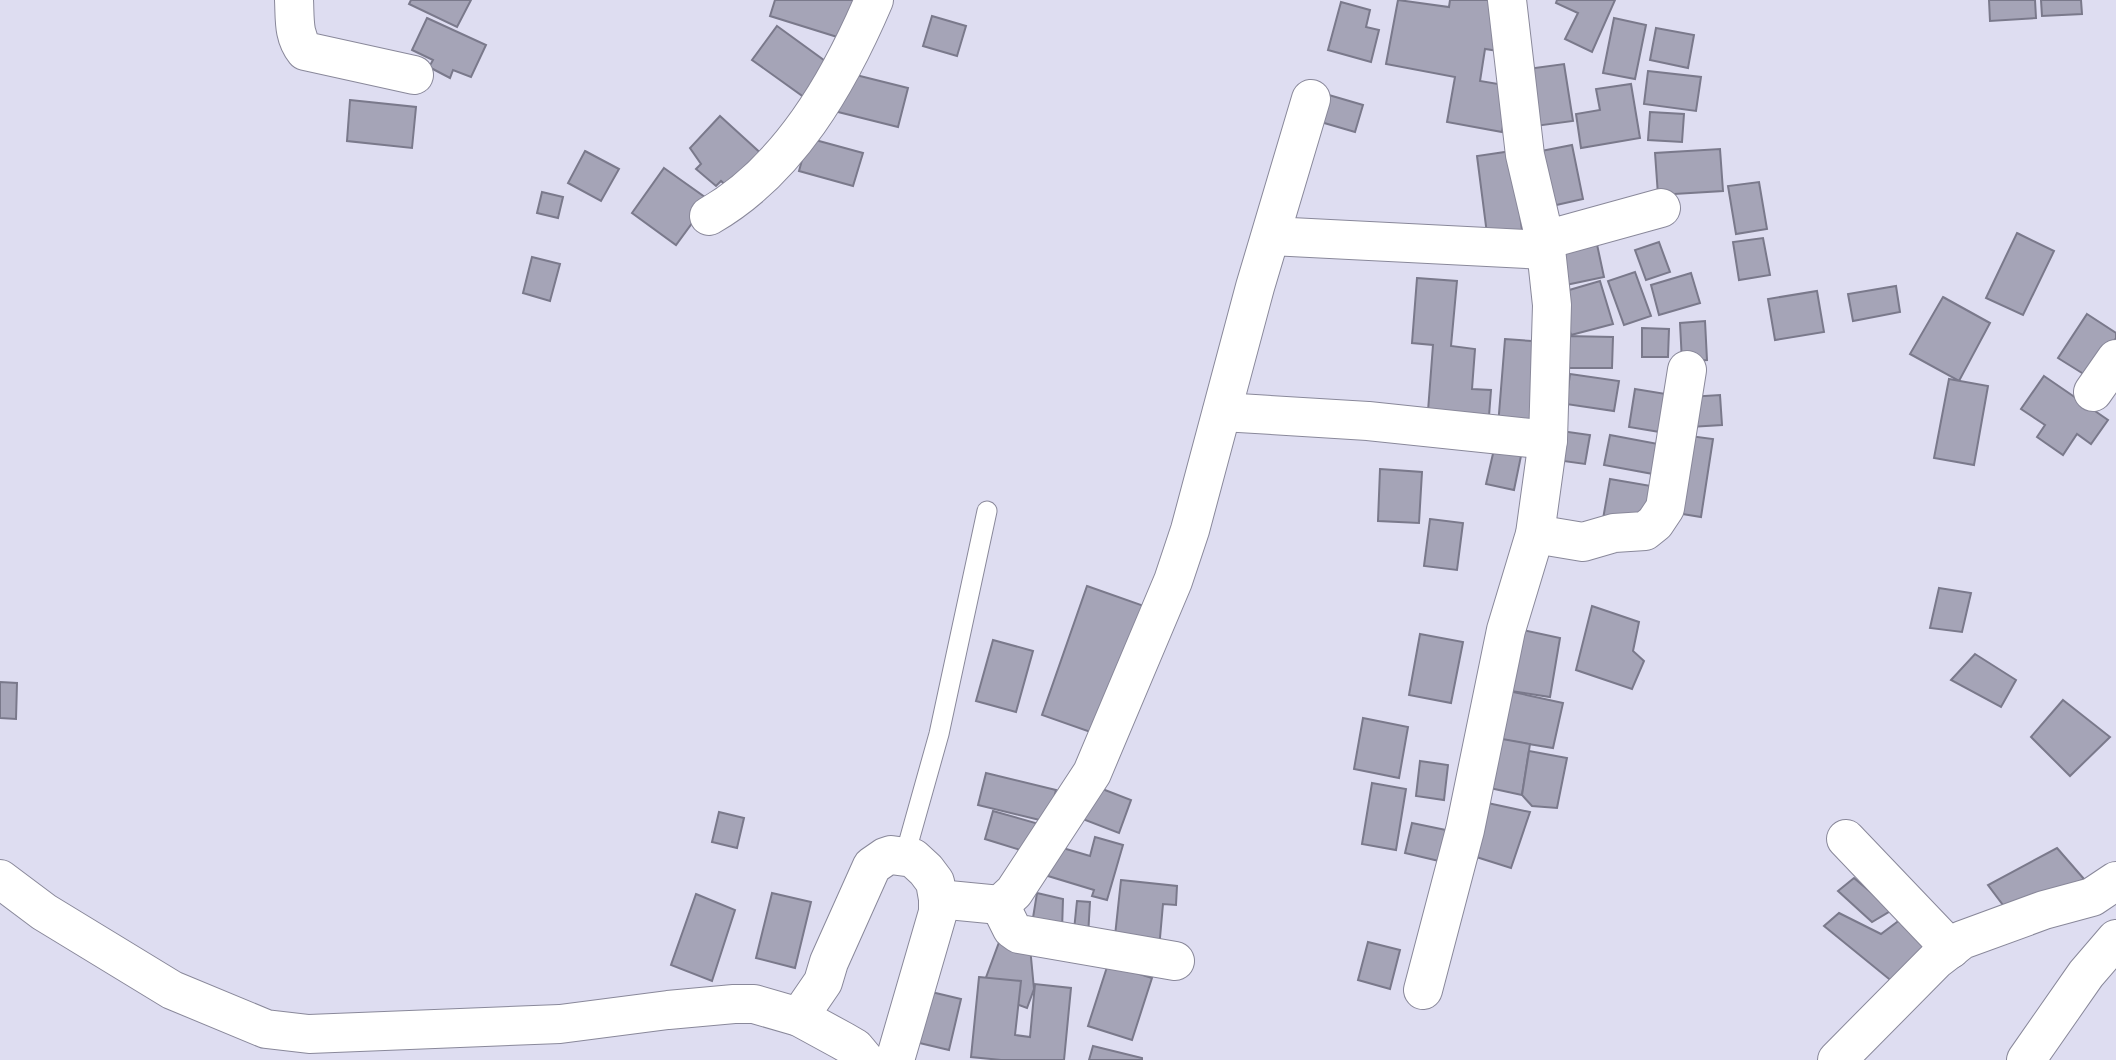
<svg xmlns="http://www.w3.org/2000/svg" width="2116" height="1060" viewBox="0 0 2116 1060" font-family="Manrope,sans-serif">
<style>
.building{fill:#a5a4b7;stroke:#7a798b;stroke-width:2}
.lines{fill:none;stroke-linecap:round;stroke-linejoin:round}
.lane-casing{stroke:#89889a;stroke-width:21}
.street-casing{stroke:#89889a;stroke-width:40}
.lane{stroke:#fff;stroke-width:19}
.street{stroke:#fff;stroke-width:38}
</style>
<rect width="100%" height="100%" fill="#deddf1"/>
<!-- building -->
<g class="building">
<path d="M411,0H471L457,27L409,4Z"/>
<path d="M775,0H868L850,41L770,16Z"/>
<path d="M1398,0L1449,7L1450,0H1494L1505,52L1485,49L1480,81L1510,86L1502,132L1447,122L1455,77L1386,64Z"/>
<path d="M1557,0H1615L1592,52L1565,39L1578,13L1556,3Z"/>
<path d="M1989,0H2035L2036,18L1990,21Z"/>
<path d="M2041,0H2081L2082,14L2042,16Z"/>
<path d="M1341,2L1370,10L1366,27L1379,30L1371,62L1328,50Z"/>
<path d="M932,16L966,26L957,56L923,46Z"/>
<path d="M427,18L486,45L471,77L453,70L450,78L429,67L433,60L412,50Z"/>
<path d="M1614,18L1646,25L1635,79L1603,73Z"/>
<path d="M777,26L832,66L808,100L752,60Z"/>
<path d="M1656,28L1694,35L1688,68L1650,60Z"/>
<path d="M1564,64L1573,121L1528,127L1520,70Z"/>
<path d="M1648,71L1701,77L1696,111L1644,104Z"/>
<path d="M844,72L908,88L898,127L834,111Z"/>
<path d="M1631,84L1640,138L1581,148L1576,114L1600,110L1596,89Z"/>
<path d="M1322,93L1363,105L1355,132L1314,120Z"/>
<path d="M350,100L416,107L412,148L347,141Z"/>
<path d="M1650,112L1684,114L1682,142L1648,140Z"/>
<path d="M720,116L766,158L734,193L721,181L716,186L696,169L701,164L690,148Z"/>
<path d="M808,138L863,153L853,186L799,171Z"/>
<path d="M1572,145L1583,199L1543,208L1531,153Z"/>
<path d="M1720,149L1723,191L1658,195L1655,153Z"/>
<path d="M585,151L619,169L601,201L568,183Z"/>
<path d="M1512,151L1522,230L1487,234L1477,156Z"/>
<path d="M664,168L709,200L676,245L632,213Z"/>
<path d="M1759,182L1767,229L1736,234L1728,186Z"/>
<path d="M542,192L563,197L558,218L537,213Z"/>
<path d="M2017,233L2054,251L2023,315L1986,298Z"/>
<path d="M1595,235L1604,277L1561,286L1553,244Z"/>
<path d="M1763,238L1770,275L1739,280L1733,242Z"/>
<path d="M1659,242L1670,272L1646,280L1635,250Z"/>
<path d="M532,257L560,264L550,301L523,293Z"/>
<path d="M1635,272L1651,316L1624,325L1608,281Z"/>
<path d="M1691,273L1700,303L1659,315L1651,285Z"/>
<path d="M1417,278L1457,281L1451,346L1475,349L1472,389L1491,390L1489,416L1428,411L1433,345L1412,343Z"/>
<path d="M1600,281L1613,324L1571,335L1559,293Z"/>
<path d="M1896,286L1900,312L1853,321L1848,294Z"/>
<path d="M1817,291L1824,332L1775,340L1768,299Z"/>
<path d="M1943,297L1990,323L1959,381L1910,354Z"/>
<path d="M2087,314L2116,333V338L2090,378L2058,358Z"/>
<path d="M1705,321L1707,360L1682,362L1680,323Z"/>
<path d="M1642,328L1669,329L1668,357H1642Z"/>
<path d="M1566,336L1613,337L1612,368H1566Z"/>
<path d="M1505,339L1546,342L1539,429L1498,426Z"/>
<path d="M1570,374L1619,381L1614,411L1566,404Z"/>
<path d="M2044,376L2108,420L2091,444L2077,434L2063,455L2037,437L2045,425L2021,409Z"/>
<path d="M1949,379L1988,386L1974,465L1934,458Z"/>
<path d="M1635,389L1672,395L1666,433L1629,427Z"/>
<path d="M1720,395L1722,425L1690,427L1689,397Z"/>
<path d="M1561,431L1590,435L1585,464L1556,460Z"/>
<path d="M1610,435L1658,444L1653,474L1604,465Z"/>
<path d="M1682,435L1713,439L1701,517L1670,512Z"/>
<path d="M1495,445L1522,451L1514,490L1486,484Z"/>
<path d="M1380,469L1422,472L1419,523L1378,521Z"/>
<path d="M1610,479L1651,486L1644,526L1603,519Z"/>
<path d="M1430,519L1463,523L1457,570L1424,566Z"/>
<path d="M1087,586L1144,606L1099,735L1042,715Z"/>
<path d="M1939,588L1971,593L1962,632L1930,628Z"/>
<path d="M1592,606L1639,622L1633,651L1644,661L1632,689L1576,670Z"/>
<path d="M1518,629L1560,638L1550,697L1504,690Z"/>
<path d="M1420,634L1463,642L1451,703L1409,695Z"/>
<path d="M993,640L1033,651L1016,712L976,701Z"/>
<path d="M1975,654L2016,680L2001,707L1951,680Z"/>
<path d="M0,682L17,683L16,719L0,718Z"/>
<path d="M1504,690L1563,703L1553,748L1498,739Z"/>
<path d="M2063,700L2110,737L2070,776L2031,737Z"/>
<path d="M1363,718L1408,727L1399,778L1354,769Z"/>
<path d="M1491,737L1530,744L1522,795L1485,787Z"/>
<path d="M1529,751L1567,758L1557,808L1532,806L1522,795Z"/>
<path d="M1420,761L1448,765L1444,800L1416,796Z"/>
<path d="M986,773L1056,790L1048,822L978,805Z"/>
<path d="M1372,783L1406,789L1396,850L1362,844Z"/>
<path d="M1092,785L1131,800L1119,833L1080,818Z"/>
<path d="M1483,802L1530,812L1511,868L1470,855Z"/>
<path d="M993,811L1046,826L1030,853L985,839Z"/>
<path d="M719,812L744,818L737,848L712,842Z"/>
<path d="M1412,823L1446,830L1439,861L1405,853Z"/>
<path d="M1095,837L1123,845L1107,900L1092,896L1094,890L1048,876L1056,846L1090,856Z"/>
<path d="M2057,848L2084,879L2012,917L1988,885Z"/>
<path d="M1854,878L1892,910L1872,922L1838,891Z"/>
<path d="M1121,880L1177,886L1176,905L1163,904L1159,949L1114,945Z"/>
<path d="M772,893L811,902L795,968L756,958Z"/>
<path d="M1037,893L1063,899L1062,930L1032,924Z"/>
<path d="M696,894L735,910L712,981L671,965Z"/>
<path d="M1077,901L1090,902L1088,936L1074,930Z"/>
<path d="M1839,913L1881,934L1905,916L1934,943L1894,983L1824,926Z"/>
<path d="M1001,937L1030,947L1034,989L1027,1008L981,991Z"/>
<path d="M1368,942L1400,950L1390,989L1358,980Z"/>
<path d="M1108,964L1152,978L1132,1040L1088,1026Z"/>
<path d="M979,977L1021,981L1015,1035L1030,1037L1035,984L1071,988L1064,1060H1001L971,1057Z"/>
<path d="M923,990L961,999L949,1050L911,1041Z"/>
<path d="M1093,1046L1142,1058V1060H1089Z"/>
</g>
<g class="lines">
<!-- lane casing -->
<g class="lane-casing">
<path id="lane" d="M905,855L939,734L987,511"/>
</g>
<!-- street casing -->
<g class="street-casing">
<g id="street">
<path d="M294,0C295,19 293,36 305,51L414,75"/>
<path d="M709,216C789,170 839,82 874,0"/>
<path d="M1271,236L1546,250"/>
<path d="M1545,240L1661,208"/>
<path d="M2093,392L2116,359"/>
<path d="M1222,412L1368,421L1548,440"/>
<path d="M1535,534L1583,542L1614,533L1645,531L1655,523L1665,508L1687,370"/>
<path d="M1846,839L1951,949"/>
<path d="M0,879L44,912L172,990L266,1029L309,1034L560,1024L668,1010L734,1004H754L799,1017L843,1041L855,1048L865,1060"/>
<path d="M938,899L1000,905L1014,892L1092,773L1173,581L1190,530L1255,287L1311,99"/>
<path d="M1000,905L1012,929L1019,934L1175,961"/>
<path d="M1423,990L1465,830L1506,630L1535,534L1548,440L1552,305L1545,240L1525,155L1507,0"/>
<path d="M799,1017L823,982L829,962L872,866L885,857L891,855L913,858L926,870L935,882L938,899V912L895,1060"/>
<path d="M1837,1060L1936,960L1962,940L2044,910L2092,897L2116,881"/>
<path d="M2026,1060L2086,974L2116,939"/>
</g>
</g>
<!-- lane -->
<use href="#lane" class="lane"/>
<!-- street -->
<use href="#street" class="street"/>
</g>
</svg>
